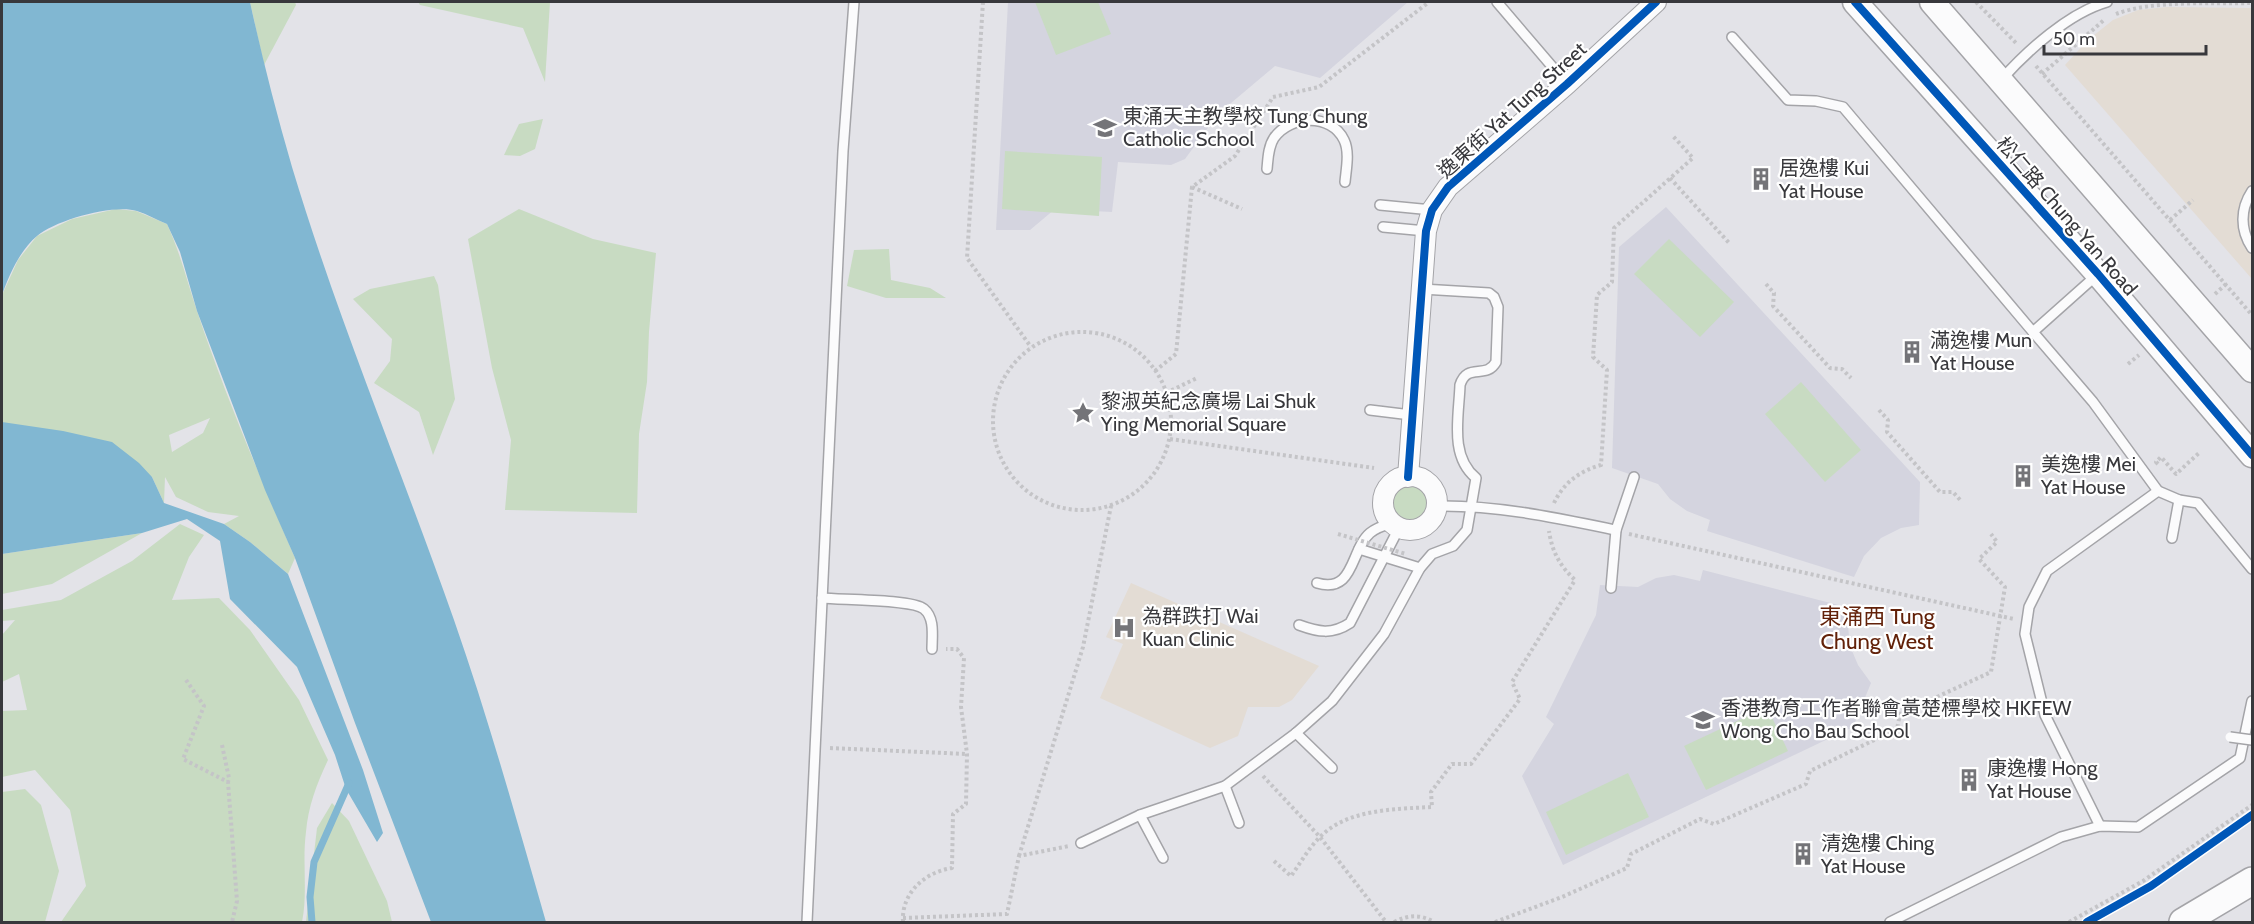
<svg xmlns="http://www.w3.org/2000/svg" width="2254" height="924" viewBox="0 0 2254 924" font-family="Cabin,'Noto Sans TC',sans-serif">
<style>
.commercial{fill:#e3dcd4}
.built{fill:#d4d4df}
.green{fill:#c8dbc2;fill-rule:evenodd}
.water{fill:#81b7d2}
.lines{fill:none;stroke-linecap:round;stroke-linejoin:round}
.stream{stroke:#81b7d2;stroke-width:7}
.service-casing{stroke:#a4a4a8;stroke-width:12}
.minor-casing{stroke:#a4a4a8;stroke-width:22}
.tertiary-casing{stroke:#a4a4a8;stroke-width:27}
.secondary-casing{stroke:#a4a4a8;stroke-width:30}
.path{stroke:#c4c4c7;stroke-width:4;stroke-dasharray:3 3;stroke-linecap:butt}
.service{stroke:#fbfbfc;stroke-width:9}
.minor{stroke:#fbfbfc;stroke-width:20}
.tertiary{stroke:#fbfbfc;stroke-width:24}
.secondary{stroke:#fbfbfc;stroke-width:27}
.service-bridge-casing{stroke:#a4a4a8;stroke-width:12;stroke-linecap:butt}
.path-bridge{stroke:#c4c4c7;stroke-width:4;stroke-dasharray:3 3;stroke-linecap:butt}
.service-bridge{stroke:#fbfbfc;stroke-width:9}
.cycleway-casing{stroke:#fff;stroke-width:11}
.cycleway{stroke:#0057b8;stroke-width:8}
.labels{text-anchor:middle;stroke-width:4.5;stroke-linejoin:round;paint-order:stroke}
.street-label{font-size:20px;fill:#38383c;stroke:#fff}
.poi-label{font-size:20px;fill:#38383c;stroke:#fff;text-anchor:start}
.quarter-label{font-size:22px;fill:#622109;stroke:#fff}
</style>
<rect width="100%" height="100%" fill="#e3e3e8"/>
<!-- commercial -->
<g class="commercial">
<path d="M2167,7L2252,8V279L2065,65L2088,40L2113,20L2138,10Z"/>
<path d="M1131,583L1319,666L1292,700L1279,707H1248L1238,736L1210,748L1100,698L1123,644L1106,637Z"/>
</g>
<!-- built -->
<g class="built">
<path d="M1008,2H1408L1320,78L1275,66L1218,114L1185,159L1171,165L1118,162L1112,212L1055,209L1030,230H996Z"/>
<path d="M1666,207L1920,482L1919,525L1901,528L1881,538L1864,556L1854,577L1707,531L1710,520L1687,511L1670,499L1658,484L1612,468L1619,247Z"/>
<path d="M1703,570L1850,608L1848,626L1850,646L1858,665L1871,683L1853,727L1563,865L1522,776L1554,724L1546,717L1596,615L1600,585L1638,587L1656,578L1674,575L1700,581Z"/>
</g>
<!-- green -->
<g class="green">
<path d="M250,2H295L296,5L264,65Z"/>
<path d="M418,2H550L545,82L523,28L420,5Z"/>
<path d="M1035,2H1098L1111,34L1056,55Z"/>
<path d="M543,119L535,149L520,156L504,155L519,124Z"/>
<path d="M1005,151L1102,157L1099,216L1002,209Z"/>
<path d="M116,209L136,211L167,224C180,252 187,281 197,311C225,395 260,477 295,558L288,574L250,542L224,524L239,516L208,512L176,497L165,477L164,503L152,477L2,422V295L18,260L37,236L72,219ZM210,418L203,433L172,452L169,435Z"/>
<path d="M519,209L593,239L656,253L649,332L647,382L639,434L637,513L505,510L511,440L492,368L468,239Z"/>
<path d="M1669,239L1734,302L1700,337L1634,274Z"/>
<path d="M889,249L891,280L930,288L946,298H886L847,286L854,250Z"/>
<path d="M434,276L438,285L455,399L433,455L419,412L374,383L390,361L392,339L353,299L370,289Z"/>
<path d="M1801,382L1861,450L1825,482L1765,414Z"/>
<circle cx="1411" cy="504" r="21"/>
<path d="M180,524L204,535L189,557L172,600L219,598L250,630L299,700L328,760C317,783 308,807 306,832C302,862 308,893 302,922H61L86,886L70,810L35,770L2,777V711L27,710L19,674L2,682V635L15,620L2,621V610L61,600L132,561Z"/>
<path d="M142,533L52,584L2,594V554Z"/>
<path d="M1767,707L1788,751L1706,790L1684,746Z"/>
<path d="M1628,773L1649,817L1566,855L1546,812Z"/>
<path d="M25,789L41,805L59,871L45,922H2V792Z"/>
<path d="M332,803L349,821L387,901L392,922H306L317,828Z"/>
</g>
<!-- water -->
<g class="water">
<path d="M2,2H250C262,57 276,112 292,167C338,320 401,469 454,620C489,720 517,821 546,922H431L355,723L295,558L265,490L197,311L180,252L167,224C157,220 147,214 137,211C113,204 56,220 37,236C20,250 9,275 2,295Z"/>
<path d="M2,422L63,431L112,442L139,463L152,477L164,503L224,524L250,542L288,574L363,770L383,833L377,842L346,789L335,755L297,667L230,599L220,541L187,519L142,533L2,554Z"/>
</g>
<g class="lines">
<!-- stream -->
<path class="stream" d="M312,922L310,897L314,862L349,783"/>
<!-- service casing -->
<g class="service-casing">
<g id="service">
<path d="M1497,2L1567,84"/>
<path d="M1732,37L1788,100L1816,101L1843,107L2033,332"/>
<path d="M2002,79C2028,50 2069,13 2107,2"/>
<path d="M1267,169C1268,159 1268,147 1274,138C1290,115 1331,113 1344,140C1350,152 1346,170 1345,182"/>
<path d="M2252,191C2240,209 2240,230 2252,248"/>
<path d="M1380,205L1432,210"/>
<path d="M1383,227L1426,231"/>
<path d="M2098,274L2033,332L2093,402L2158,491L2179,500L2198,503L2252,569"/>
<path d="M1370,410L1411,415"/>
<path d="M1437,506C1497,505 1557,518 1616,530"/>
<path d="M2172,538L2179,500"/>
<path d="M1359,549L1420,568"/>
<path d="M1317,583C1355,594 1350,550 1370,533C1376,528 1385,525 1392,523"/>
<path d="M1611,588L1616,530L1634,477"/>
<path d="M822,598C841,600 912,599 924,609C935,618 932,636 932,649"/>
<path d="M1299,625C1318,632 1332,635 1350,623L1399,528"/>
<path d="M1296,733L1332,768"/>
<path d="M1225,786L1239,823"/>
<path d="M1140,815L1163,858"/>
<path d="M2100,826L2045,715L2025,634L2029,607L2047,571L2158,491"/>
<path d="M1081,843L1140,815L1225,786L1296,733L1332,701L1384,634L1420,568L1432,554L1453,546L1467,530L1476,478C1449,456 1459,416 1460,385C1467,362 1486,380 1496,362L1498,307L1494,297L1489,293L1422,289"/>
<path d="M807,922L843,151L854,2"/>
<path d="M1890,922L2061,837L2100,826L2138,827L2240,758L2252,701"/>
</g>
</g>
<!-- minor casing -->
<g class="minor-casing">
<g id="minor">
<circle cx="1410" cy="503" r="27"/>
<path d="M1408,477L1426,231L1432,210L1448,187L1567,84L1656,2"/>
</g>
</g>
<!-- tertiary casing -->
<g class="tertiary-casing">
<g id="tertiary">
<path d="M1855,2L2098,274L2252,455"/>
<path d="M1932,2L2252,370"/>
</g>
</g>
<!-- secondary casing -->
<g class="secondary-casing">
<path id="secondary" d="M2183,922L2252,881"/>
</g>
<!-- path -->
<g class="path">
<path d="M983,2L967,258L1031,347"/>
<path d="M1976,2L2017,44"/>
<path d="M2116,14C2152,0 2213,4 2252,3"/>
<path d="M2036,66L2252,315"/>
<path d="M2042,74L2104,20"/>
<path d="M1670,178L1730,244"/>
<path d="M1192,187L1242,209"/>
<path d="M2170,220L2193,200"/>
<path d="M1766,284L1774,293L1773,306L1830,368L1842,369L1851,378"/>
<path d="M2215,294L2226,284"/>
<circle cx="1082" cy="421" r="89"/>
<path d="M2128,364L2139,355"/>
<path d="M1155,371L1176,354L1192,187L1235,156L1273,97L1319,87L1429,2"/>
<path d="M1166,393L1197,378"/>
<path d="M1879,410L1888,420L1887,432L1940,492H1953L1962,502"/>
<path d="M1170,439L1374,468"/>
<path d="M2158,464L2156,462L2161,457L2176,474L2199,453"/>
<path d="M1554,503C1564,482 1580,471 1601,465L1607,370L1593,357L1597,295L1612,282L1614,228L1693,158L1672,135"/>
<path d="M1629,534L2014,619"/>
<path d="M186,680L204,706L183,759L228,782L237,901L232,922"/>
<path d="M222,745L229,778L228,782"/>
<path d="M830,748L967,754"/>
<path d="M1263,776L1320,837L1386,922"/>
<path d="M1019,856L1083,647L1111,506"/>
<path d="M1274,861L1291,876C1300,864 1308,849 1319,838C1346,809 1395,809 1432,807L1431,792L1452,764H1471L1520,699L1512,682L1575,580C1559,565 1552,551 1549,531"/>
<path d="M903,918L1007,914L1019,856L1069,846"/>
<path d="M903,922C901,893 925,872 952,868L953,814L966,804L967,754L961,707L964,658L957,649H946"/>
<path d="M1394,922C1408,915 1420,914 1434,922"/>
<path d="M1495,922L1562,897L1627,868L1631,854L1700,819L1714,824L1806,784L1810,771L1897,729L1900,714L1991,672L2005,587L1979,559L1997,542L1991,534"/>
<path d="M2069,922L2143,881L2252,805"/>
</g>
<!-- service -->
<use href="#service" class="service"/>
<!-- minor -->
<use href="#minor" class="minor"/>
<!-- tertiary -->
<use href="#tertiary" class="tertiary"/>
<!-- secondary -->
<use href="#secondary" class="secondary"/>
<!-- service-bridge casing -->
<g class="service-bridge-casing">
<path id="service-bridge" d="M2230,737L2252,740"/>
</g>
<!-- path-bridge -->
<path class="path-bridge" d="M1338,534L1406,554"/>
<!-- service-bridge -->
<use href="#service-bridge" class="service-bridge"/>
<!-- cycleway casing -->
<g class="cycleway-casing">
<g id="cycleway">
<path d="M1855,2L2098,274L2252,455"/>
<path d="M1408,477L1426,231L1432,210L1448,187L1567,84L1656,2"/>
<path d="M2087,922L2151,886L2252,815"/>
</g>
</g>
<!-- cycleway -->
<use href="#cycleway" class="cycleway"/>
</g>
<!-- icons -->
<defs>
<g id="school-bare" transform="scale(1.8)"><path d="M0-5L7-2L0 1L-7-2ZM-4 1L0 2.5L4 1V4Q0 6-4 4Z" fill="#747478" stroke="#fff" stroke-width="2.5" paint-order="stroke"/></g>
<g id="building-bare" transform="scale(1.8)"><path d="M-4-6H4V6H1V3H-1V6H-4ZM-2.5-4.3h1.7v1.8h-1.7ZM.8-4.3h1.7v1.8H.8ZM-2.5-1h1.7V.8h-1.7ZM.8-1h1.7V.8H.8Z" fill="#747478" stroke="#fff" stroke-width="2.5" paint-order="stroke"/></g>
<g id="sight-bare" transform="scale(1.8)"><path d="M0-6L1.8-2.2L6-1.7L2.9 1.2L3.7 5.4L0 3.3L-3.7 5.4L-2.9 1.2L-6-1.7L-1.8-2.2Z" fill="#747478" stroke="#fff" stroke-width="2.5" paint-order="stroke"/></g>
<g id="hospital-bare" transform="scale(1.8)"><path d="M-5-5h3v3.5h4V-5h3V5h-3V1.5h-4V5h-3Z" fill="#747478" stroke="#fff" stroke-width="2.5" paint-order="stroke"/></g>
</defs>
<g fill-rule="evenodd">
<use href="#school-bare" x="1105" y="128"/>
<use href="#building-bare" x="1761" y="179"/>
<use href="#building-bare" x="1912" y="352"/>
<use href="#sight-bare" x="1083" y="413"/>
<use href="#building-bare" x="2023" y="476"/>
<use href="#hospital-bare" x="1124" y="628"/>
<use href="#school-bare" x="1703" y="720"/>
<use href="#building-bare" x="1969" y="780"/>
<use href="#building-bare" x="1803" y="854"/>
</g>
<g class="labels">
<!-- street labels -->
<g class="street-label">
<text transform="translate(1512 110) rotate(-42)" y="7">逸東街 Yat Tung Street</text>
<text transform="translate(2067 216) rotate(49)" y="7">松仁路 Chung Yan Road</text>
</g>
<!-- poi labels -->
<g class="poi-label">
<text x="1123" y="123">東涌天主教學校 Tung Chung<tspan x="1123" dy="23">Catholic School</tspan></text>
<text x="1779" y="175">居逸樓 Kui<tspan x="1779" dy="23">Yat House</tspan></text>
<text x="1930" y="347">滿逸樓 Mun<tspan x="1930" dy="23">Yat House</tspan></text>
<text x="1101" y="408">黎淑英紀念廣場 Lai Shuk<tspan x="1101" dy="23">Ying Memorial Square</tspan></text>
<text x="2041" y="471">美逸樓 Mei<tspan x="2041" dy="23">Yat House</tspan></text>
<text x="1142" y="623">為群跌打 Wai<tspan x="1142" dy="23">Kuan Clinic</tspan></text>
<text x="1721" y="715">香港教育工作者聯會黃楚標學校 HKFEW<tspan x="1721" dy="23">Wong Cho Bau School</tspan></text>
<text x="1987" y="775">康逸樓 Hong<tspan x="1987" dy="23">Yat House</tspan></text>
<text x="1821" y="850">清逸樓 Ching<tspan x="1821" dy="23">Yat House</tspan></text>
</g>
<!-- quarter labels -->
<g class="quarter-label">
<text x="1877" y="624">東涌西 Tung<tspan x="1877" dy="25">Chung West</tspan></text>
</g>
</g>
<!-- border -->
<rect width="2254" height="924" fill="none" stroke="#38383c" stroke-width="6"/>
<!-- scale -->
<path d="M2044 45v9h162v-9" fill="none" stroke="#38383c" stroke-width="3"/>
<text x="2053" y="45" font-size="18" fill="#38383c" stroke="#ffffff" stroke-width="4.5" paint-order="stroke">50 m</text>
</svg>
